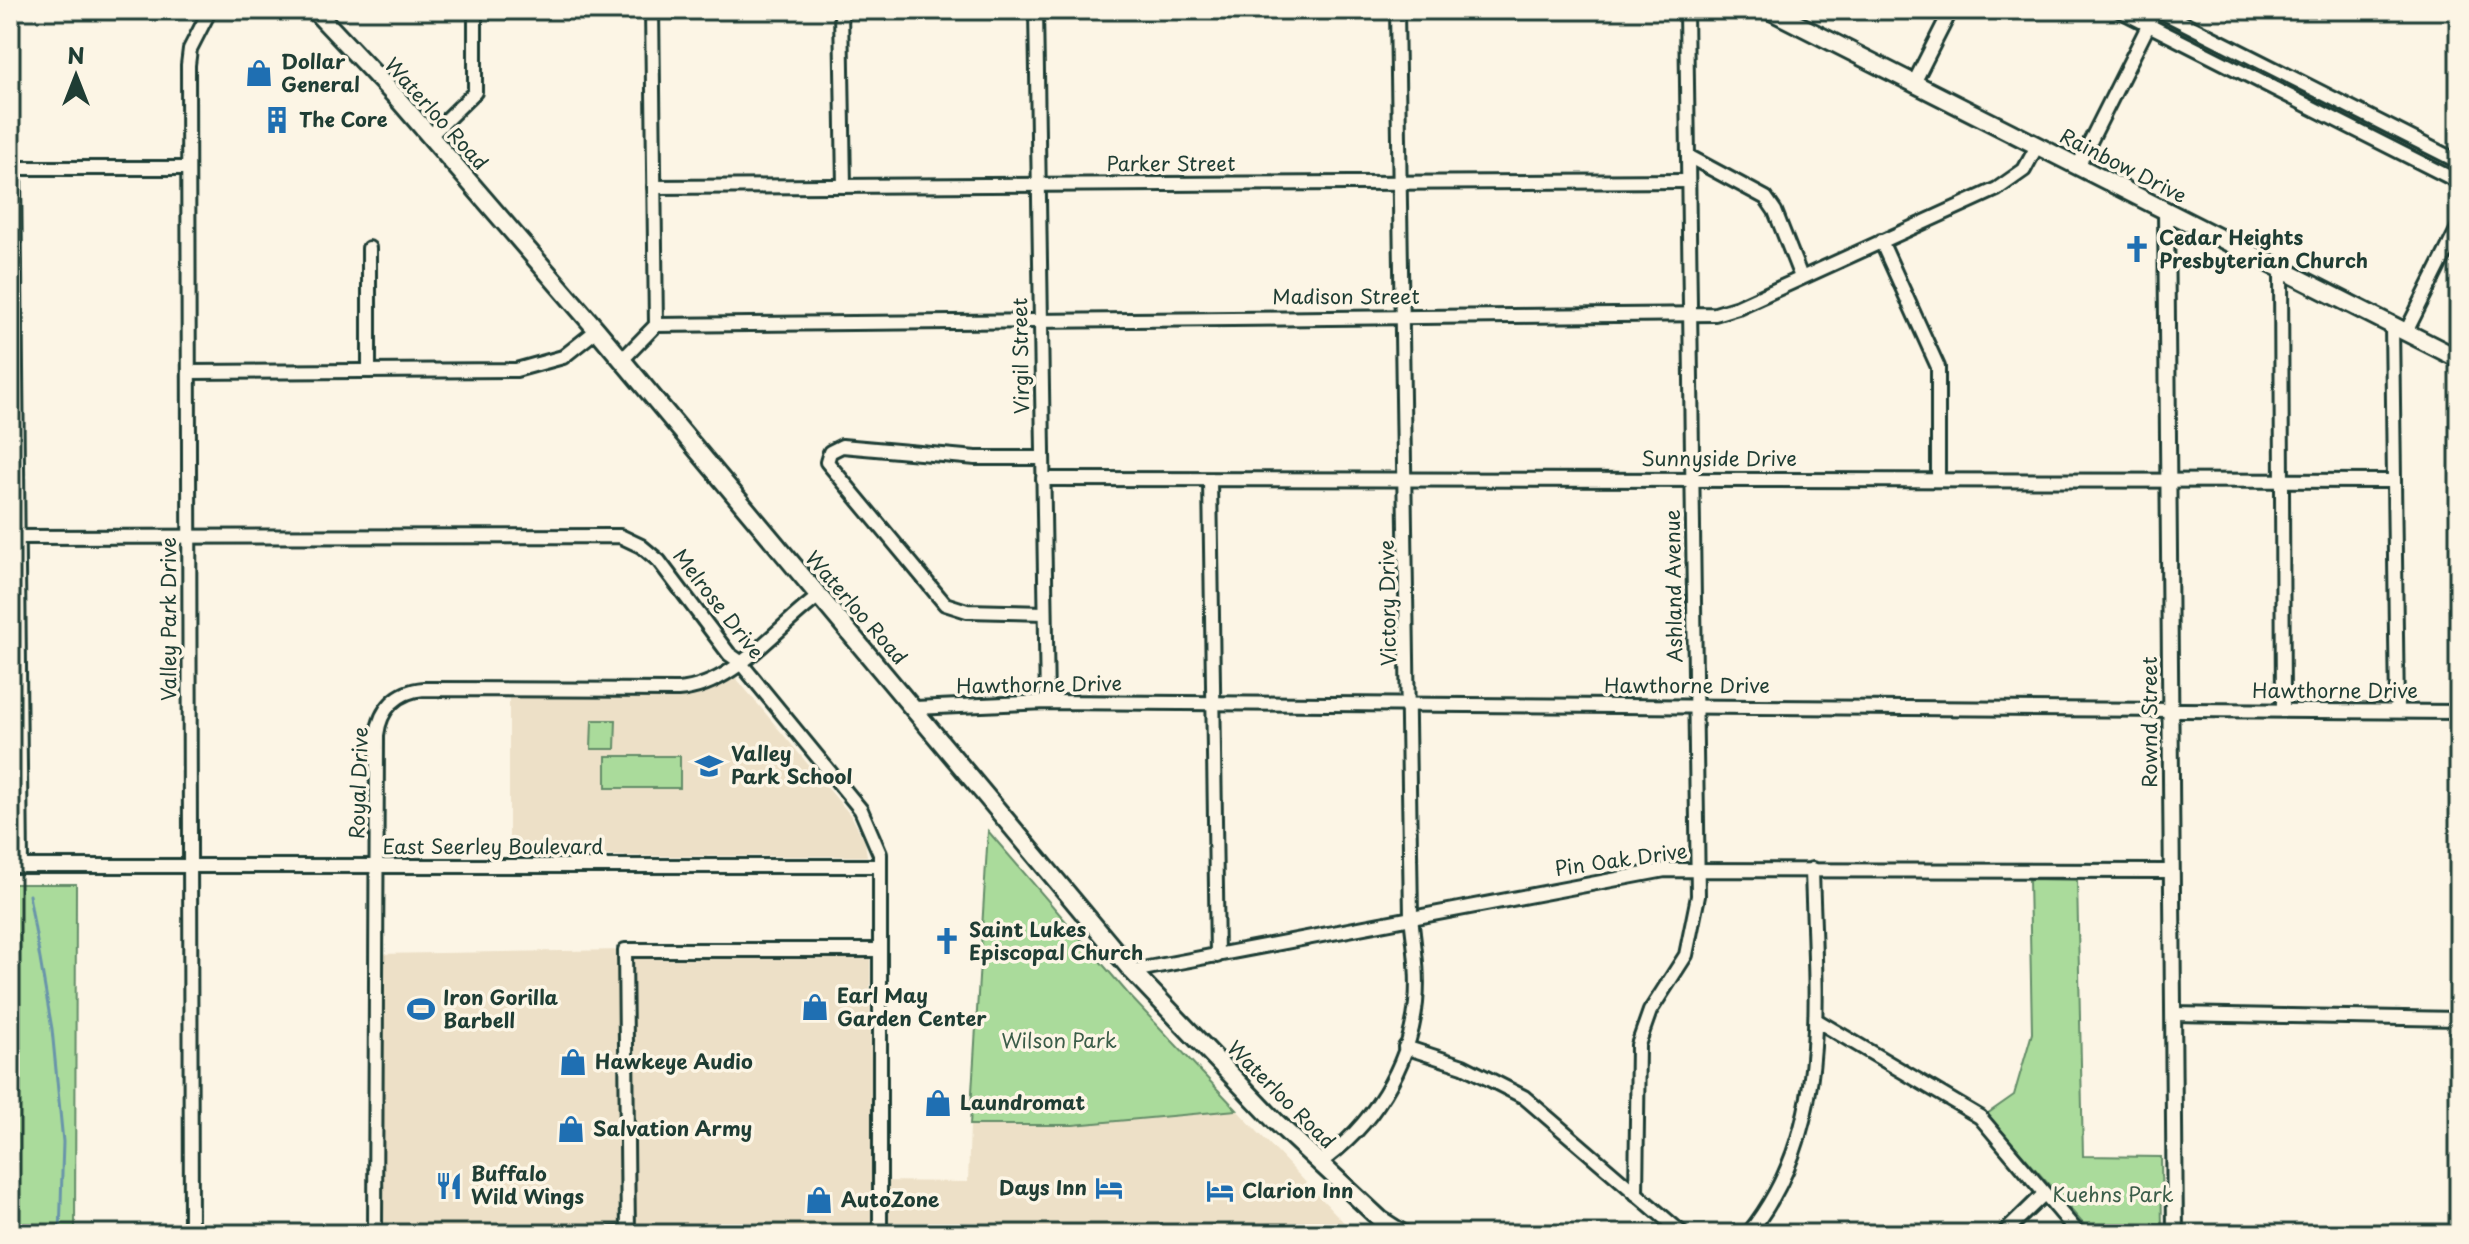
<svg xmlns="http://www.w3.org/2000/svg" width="2469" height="1244" viewBox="0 0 2469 1244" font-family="'Playpen Sans',sans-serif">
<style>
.built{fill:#ede0c7}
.green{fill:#aadb9b;stroke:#648c68;stroke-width:2}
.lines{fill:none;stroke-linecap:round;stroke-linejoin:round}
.stream{stroke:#6995aa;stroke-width:3}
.minor-casing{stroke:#1f3d34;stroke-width:18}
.tertiary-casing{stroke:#1f3d34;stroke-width:20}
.secondary-casing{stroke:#1f3d34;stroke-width:22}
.minor{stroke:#fcf5e5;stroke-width:12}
.tertiary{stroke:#fcf5e5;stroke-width:14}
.secondary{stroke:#fcf5e5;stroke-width:16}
.labels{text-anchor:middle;stroke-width:7;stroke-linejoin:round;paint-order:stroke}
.poi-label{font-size:20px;font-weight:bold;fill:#1f3d34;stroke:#fcf5e5;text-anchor:start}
.street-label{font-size:20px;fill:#1f3d34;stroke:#fcf5e5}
.park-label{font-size:20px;fill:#3b5d49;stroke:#fcf5e5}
</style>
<rect width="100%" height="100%" fill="#fcf5e5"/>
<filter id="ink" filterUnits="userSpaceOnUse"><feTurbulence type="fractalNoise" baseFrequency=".0125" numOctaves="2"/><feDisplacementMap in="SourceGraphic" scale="16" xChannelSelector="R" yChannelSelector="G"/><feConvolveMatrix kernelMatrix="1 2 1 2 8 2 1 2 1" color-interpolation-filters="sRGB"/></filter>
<g filter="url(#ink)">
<!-- built -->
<g class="built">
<path d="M736,678L852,817L865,842L867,856H509V698H686Z"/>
<path d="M625,950H870L872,1181L968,1182L970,1125H1073L1237,1110L1355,1234H375V954Z"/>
</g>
<!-- green -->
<g class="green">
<path d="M592,720H616L615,749H591Z"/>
<rect x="606" y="756" width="74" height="32"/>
<path d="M988,831L1130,996L1237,1110L1073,1125H970Z"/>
<path d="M2029,879L2077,880L2083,1156L2161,1157L2162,1234H2092L1987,1114L2014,1095L2032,1033Z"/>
<path d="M10,884H76L75,1234H10Z"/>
</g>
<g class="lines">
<!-- stream -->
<path class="stream" d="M29,895L52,1029L63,1142L60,1234"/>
<!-- minor casing -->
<g class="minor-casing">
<g id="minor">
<path d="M652,10L656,325"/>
<path d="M841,10L844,186"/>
<path d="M1036,10L1047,702"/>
<path d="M2119,10L2459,182"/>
<path d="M2158,10L2459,162"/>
<path d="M1914,83L1951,10"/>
<path d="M430,136L475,92V10"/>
<path d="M1688,156L1766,198L1775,211L1801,277"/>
<path d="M2078,166L2156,10"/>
<path d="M14,168L21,866"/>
<path d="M14,168H188"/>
<path d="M654,187L1688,181"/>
<path d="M1881,241L1938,367V479"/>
<path d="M369,248V371"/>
<path d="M2281,269L2283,710"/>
<path d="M2392,325L2397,711"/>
<path d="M2406,332L2459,226"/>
<path d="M622,360L656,325L1715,314L1738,307L1997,189L2024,170L2037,146"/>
<path d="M189,372L516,370L563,357L597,330"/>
<path d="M1043,458H976L842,446L830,452L827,462L945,604L967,611L1045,613"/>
<path d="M1043,479L2394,481"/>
<path d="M1210,480L1217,956"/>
<path d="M10,537L620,536L641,546L659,561L729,654L739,661L861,810L880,854V1234"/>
<path d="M915,708L1047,702L2459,712"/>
<path d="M10,866H880"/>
<path d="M1132,971L1665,870L2171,871"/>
<path d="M2173,1014L2459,1019"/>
<path d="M1816,1020L1980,1117L2079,1234"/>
<path d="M1405,1047L1463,1066L1524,1097L1683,1234"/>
<path d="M1319,1163C1371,1128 1410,1066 1416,1003C1419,974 1414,945 1411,916L1397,10"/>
<path d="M1636,1194L1638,1045L1650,1011L1686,955L1698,896L1686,10"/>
<path d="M191,1234L188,65L190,49L210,10"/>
<path d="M375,1234L377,735C380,709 397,691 424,689L678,690C734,686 774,629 818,597"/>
<path d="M610,1234L628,1233"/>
<path d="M628,1234L625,950H879"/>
<path d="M1748,1234C1833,1129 1815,995 1812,869"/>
<path d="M2003,1234L2044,1194"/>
</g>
</g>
<!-- tertiary casing -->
<g class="tertiary-casing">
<path id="tertiary" d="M2166,210L2175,1234"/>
</g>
<!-- secondary casing -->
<g class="secondary-casing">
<g id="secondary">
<path d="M314,10L397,98L597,330L1132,971L1276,1122L1381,1220L1403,1234"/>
<path d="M1769,10L2459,359"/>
</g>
</g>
<!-- minor -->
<use href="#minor" class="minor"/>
<!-- tertiary -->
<use href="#tertiary" class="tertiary"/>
<!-- secondary -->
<use href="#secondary" class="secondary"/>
</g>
</g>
<!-- icons -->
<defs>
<g id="shop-bare" transform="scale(2.16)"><path d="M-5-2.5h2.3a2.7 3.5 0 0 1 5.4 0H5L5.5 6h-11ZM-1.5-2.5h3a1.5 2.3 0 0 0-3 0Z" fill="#1f6fb2" stroke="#fcf5e5" stroke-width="2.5" paint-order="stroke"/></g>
<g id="building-bare" transform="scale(2.16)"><path d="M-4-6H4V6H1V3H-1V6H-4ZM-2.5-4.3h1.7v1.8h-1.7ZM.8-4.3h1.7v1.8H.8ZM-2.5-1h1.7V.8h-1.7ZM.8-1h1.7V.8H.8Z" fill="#1f6fb2" stroke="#fcf5e5" stroke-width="2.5" paint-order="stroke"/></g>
<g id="church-bare" transform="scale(2.16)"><path d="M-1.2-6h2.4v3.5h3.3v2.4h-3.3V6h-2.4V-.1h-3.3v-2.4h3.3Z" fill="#1f6fb2" stroke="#fcf5e5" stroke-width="2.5" paint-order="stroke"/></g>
<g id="school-bare" transform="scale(2.16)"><path d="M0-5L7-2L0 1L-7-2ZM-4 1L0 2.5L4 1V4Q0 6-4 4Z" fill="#1f6fb2" stroke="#fcf5e5" stroke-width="2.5" paint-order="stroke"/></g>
<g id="stadium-bare" transform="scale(2.16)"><path d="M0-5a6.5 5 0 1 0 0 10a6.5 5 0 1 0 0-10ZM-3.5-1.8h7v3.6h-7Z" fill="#1f6fb2" stroke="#fcf5e5" stroke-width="2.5" paint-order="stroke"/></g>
<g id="restaurant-bare" transform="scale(2.16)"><path d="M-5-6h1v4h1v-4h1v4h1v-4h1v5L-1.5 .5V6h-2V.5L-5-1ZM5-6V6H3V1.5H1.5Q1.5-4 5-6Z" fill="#1f6fb2" stroke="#fcf5e5" stroke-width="2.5" paint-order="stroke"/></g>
<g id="hotel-bare" transform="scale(2.16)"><path d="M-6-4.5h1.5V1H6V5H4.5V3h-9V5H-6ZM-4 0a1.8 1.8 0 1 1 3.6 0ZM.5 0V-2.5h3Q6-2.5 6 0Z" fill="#1f6fb2" stroke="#fcf5e5" stroke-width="2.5" paint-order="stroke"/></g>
</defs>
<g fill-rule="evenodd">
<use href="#shop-bare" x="259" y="73"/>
<use href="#building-bare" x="277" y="120"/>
<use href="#church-bare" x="2137" y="249"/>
<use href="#school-bare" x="709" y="766"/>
<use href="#church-bare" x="947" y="941"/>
<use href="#shop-bare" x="815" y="1007"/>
<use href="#stadium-bare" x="421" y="1009"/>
<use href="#shop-bare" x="573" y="1062"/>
<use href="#shop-bare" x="938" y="1103"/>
<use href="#shop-bare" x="571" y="1129"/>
<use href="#restaurant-bare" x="449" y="1186"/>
<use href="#hotel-bare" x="1109" y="1188"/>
<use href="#hotel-bare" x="1220" y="1191"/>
<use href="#shop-bare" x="819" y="1200"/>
</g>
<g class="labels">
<!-- poi labels -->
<g class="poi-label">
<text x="281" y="69">Dollar<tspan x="281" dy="23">General</tspan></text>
<text x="299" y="127">The Core</text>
<text x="2159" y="245">Cedar Heights<tspan x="2159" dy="23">Presbyterian Church</tspan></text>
<text x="731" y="761">Valley<tspan x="731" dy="23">Park School</tspan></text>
<text x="969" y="937">Saint Lukes<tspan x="969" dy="23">Episcopal Church</tspan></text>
<text x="837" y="1003">Earl May<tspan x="837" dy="23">Garden Center</tspan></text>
<text x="443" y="1005">Iron Gorilla<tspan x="443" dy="23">Barbell</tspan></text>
<text x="595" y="1069">Hawkeye Audio</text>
<text x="960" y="1110">Laundromat</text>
<text x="593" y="1136">Salvation Army</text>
<text x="471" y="1181">Buffalo<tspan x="471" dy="23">Wild Wings</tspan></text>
<text x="1087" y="1195" text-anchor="end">Days Inn</text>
<text x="1242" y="1198">Clarion Inn</text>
<text x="841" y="1207">AutoZone</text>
</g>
<!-- street labels -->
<g class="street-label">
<text transform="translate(436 114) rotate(48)" y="7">Waterloo Road</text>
<text x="1171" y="171">Parker Street</text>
<text transform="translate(2123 166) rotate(27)" y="7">Rainbow Drive</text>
<text x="1346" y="304">Madison Street</text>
<text transform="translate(1021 356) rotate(-91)" y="7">Virgil Street</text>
<text x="1719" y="466">Sunnyside Drive</text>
<text transform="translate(1674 586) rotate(-91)" y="7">Ashland Avenue</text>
<text transform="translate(1388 603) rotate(-91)" y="7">Victory Drive</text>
<text transform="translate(718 604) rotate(52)" y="7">Melrose Drive</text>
<text transform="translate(856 608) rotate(49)" y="7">Waterloo Road</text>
<text transform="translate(169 619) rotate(-90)" y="7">Valley Park Drive</text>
<text transform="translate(1039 685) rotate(-1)" y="7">Hawthorne Drive</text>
<text x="1687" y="693">Hawthorne Drive</text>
<text x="2335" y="698">Hawthorne Drive</text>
<text transform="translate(2150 722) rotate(-90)" y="7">Rownd Street</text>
<text transform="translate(359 783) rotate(-88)" y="7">Royal Drive</text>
<text x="493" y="854">East Seerley Boulevard</text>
<text transform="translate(1621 860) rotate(-8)" y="7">Pin Oak Drive</text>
<text transform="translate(1281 1095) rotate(45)" y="7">Waterloo Road</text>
</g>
<!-- park labels -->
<g class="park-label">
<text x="1059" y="1048">Wilson Park</text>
<text x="2113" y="1202">Kuehns Park</text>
</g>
</g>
<!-- margin -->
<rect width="2469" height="1244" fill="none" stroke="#fcf5e5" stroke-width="40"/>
<rect x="20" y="20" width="2429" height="1204" fill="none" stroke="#1f3d34" stroke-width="3" filter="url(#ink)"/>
<!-- north arrow -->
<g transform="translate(76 76)" stroke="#fcf5e5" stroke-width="6" paint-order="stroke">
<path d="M0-6L14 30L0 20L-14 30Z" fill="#1f3d34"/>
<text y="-12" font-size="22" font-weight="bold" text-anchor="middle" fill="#1f3d34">N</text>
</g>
</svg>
